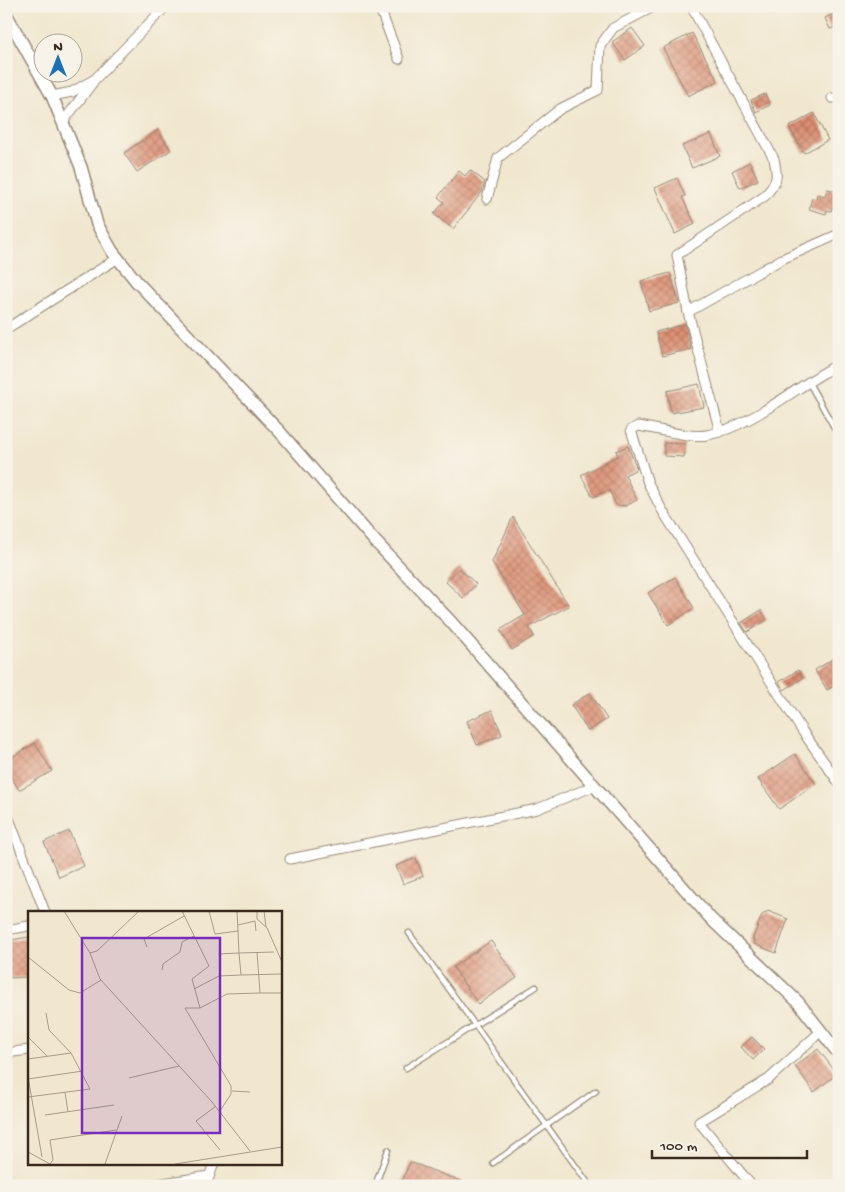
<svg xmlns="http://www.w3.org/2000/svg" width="845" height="1192" viewBox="0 0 845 1192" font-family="'Gochi Hand',sans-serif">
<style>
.building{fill:url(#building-cross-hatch)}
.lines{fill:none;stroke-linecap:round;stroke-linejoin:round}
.lane-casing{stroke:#968876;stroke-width:7}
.street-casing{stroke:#968876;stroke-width:11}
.secondary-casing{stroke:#968876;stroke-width:14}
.lane{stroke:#fff;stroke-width:4.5}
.street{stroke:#fff;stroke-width:9}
.secondary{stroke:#fff;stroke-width:11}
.inset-road{fill:none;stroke:#a89b88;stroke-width:1}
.view{fill:#7b2cbf;fill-opacity:0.15;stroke:#7b2cbf;stroke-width:2.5}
.inset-edge{fill:none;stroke:#3b2a1e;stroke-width:2.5}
</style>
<defs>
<pattern id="building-cross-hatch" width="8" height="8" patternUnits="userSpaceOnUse" patternTransform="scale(1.25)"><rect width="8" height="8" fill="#dc8f72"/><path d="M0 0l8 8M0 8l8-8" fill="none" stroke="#b4755d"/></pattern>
</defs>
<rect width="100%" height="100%" fill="#f7f3e8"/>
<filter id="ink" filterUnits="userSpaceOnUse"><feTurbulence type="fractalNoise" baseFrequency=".02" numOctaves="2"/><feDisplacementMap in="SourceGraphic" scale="10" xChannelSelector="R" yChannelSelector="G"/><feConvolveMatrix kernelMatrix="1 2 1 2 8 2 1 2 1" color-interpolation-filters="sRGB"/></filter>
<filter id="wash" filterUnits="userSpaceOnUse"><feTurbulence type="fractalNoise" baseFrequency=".0096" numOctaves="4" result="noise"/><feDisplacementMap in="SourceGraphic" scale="20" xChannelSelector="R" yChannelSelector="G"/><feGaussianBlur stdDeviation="1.12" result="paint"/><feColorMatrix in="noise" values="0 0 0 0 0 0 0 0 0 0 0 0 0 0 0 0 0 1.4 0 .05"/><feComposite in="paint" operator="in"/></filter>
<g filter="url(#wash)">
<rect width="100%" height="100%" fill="#f1e7cf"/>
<g id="blocks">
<!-- building -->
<g class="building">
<path d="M835,13L839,26L830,29L825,18Z"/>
<path d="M632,28L645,46L625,60L612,42Z"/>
<path d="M692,33L718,81L688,96L663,48Z"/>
<path d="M765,94L770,105L756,112L751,100Z"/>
<path d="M814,113L828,140L804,153L789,127Z"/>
<path d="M158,130L171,150L137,172L124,153Z"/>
<path d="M711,134L720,156L692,168L682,146Z"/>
<path d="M750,162L758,180L740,188L732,171Z"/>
<path d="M470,170L485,182L482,192L453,229L434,214L444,202L438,197L459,171L465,176Z"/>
<path d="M677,178L685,196L682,197L695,224L675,234L655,188Z"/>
<path d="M827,189L839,192L836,208L833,207L831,211L827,210L826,214L809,209L812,198L816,199L817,194L825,196Z"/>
<path d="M670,273L679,303L649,311L641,281Z"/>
<path d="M685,324L691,349L662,356L656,332Z"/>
<path d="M699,384L704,407L671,413L667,391Z"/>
<path d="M664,443L685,444L684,457L664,456Z"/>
<path d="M628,446L637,469L625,475L637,500L625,506L616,505L609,490L593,497L581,475L618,456L616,451Z"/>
<path d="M513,517L569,606L529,627L534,636L512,650L500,630L525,615L492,562Z"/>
<path d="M459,568L476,584L463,598L446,582Z"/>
<path d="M675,577L694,608L668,625L648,593Z"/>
<path d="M761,610L767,620L747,632L741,623Z"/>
<path d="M836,657L839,662V683L827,690L815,670Z"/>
<path d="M798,670L803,678L784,690L779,682Z"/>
<path d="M590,693L607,719L588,731L571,705Z"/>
<path d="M492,710L502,735L477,745L467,721Z"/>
<path d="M35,743L52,771L19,790L6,768V761Z"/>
<path d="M795,754L816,784L779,809L758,779Z"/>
<path d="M69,831L84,866L59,877L44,842Z"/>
<path d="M416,858L423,876L403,884L396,866Z"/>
<path d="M768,911L788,919L776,953L754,944L753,938L762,915Z"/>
<path d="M29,937V977L6,978V941Z"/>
<path d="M491,941L517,978L478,1004L453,967Z"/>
<path d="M752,1037L764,1049L753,1060L741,1047Z"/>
<path d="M818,1049L837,1074L814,1092L795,1066Z"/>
<path d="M410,1162L471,1185V1186H407L401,1184Z"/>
</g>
</g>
</g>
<g filter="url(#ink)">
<use href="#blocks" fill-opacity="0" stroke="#968876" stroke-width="1"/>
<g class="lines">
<!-- lane casing -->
<g class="lane-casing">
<g id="lane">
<path d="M809,383L839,436"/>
<path d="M409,933L590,1186"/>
<path d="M406,1068L536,987"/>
<path d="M493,1163L596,1091"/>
<path d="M375,1186L388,1150"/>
</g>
</g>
<!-- street casing -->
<g class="street-casing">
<g id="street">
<path d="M379,6L399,59"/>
<path d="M691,6L774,159C778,177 778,181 765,196L677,255L688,312L720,432"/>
<path d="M52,96L72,92L95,79L166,6"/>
<path d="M832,98H839"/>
<path d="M63,122L93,82"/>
<path d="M487,199L498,158L560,109L598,90L600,46L613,28L655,6"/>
<path d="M688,312L782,259L839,234"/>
<path d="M6,329L118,258"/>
<path d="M839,364C800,384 749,428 707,435C689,438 658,429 638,426L631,430L648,483L662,510L803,732L839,783"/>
<path d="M6,811L45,912"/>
<path d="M290,859L537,809L594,786"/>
<path d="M6,930L29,926"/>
<path d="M6,1053L29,1050"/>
<path d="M143,1186L209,1176"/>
<path d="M206,1186L214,1163"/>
<path d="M752,1186L699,1122L769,1079L821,1031"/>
</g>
</g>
<!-- secondary casing -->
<g class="secondary-casing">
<path id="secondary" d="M6,14L52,96L81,167L97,224L112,251L137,282L280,432L373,539L452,623L711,919L798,1002L839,1054"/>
</g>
<!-- lane -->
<use href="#lane" class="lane"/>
<!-- street -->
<use href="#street" class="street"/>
<!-- secondary -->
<use href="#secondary" class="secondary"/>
</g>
</g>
<!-- overview -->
<g transform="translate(28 911)">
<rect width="254" height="254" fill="#f1e7cf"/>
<path class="inset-road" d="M36,0L62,42L72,68L184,191L222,240M154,0L181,55L164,68L172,97M181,0L187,23L210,20L211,42L190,43M209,0L210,20M229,0V8L239,17L254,51M236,0L238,16M210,14L227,10L228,20M119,36L116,28L156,5M229,41L232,82H254M62,42L69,40L111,0M0,46L41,79L52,82L73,69M134,59L135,53L152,41L154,31L166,25M213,64L254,63M166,78L191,65L213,64L211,42L246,41M0,126L19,145M0,148L43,142M0,166L14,246M101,167L151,155M0,168L55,160M204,180L222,181M37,181L40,201M0,186L62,178L43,142L21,119L18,102M188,195L168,210L192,239M192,200L203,183V175L157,97H172L199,83L232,82M17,204L86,194M0,241L22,253M22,253L25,249L22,229L88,219M77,253L94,205M147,253L254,236"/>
<path class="view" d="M54,27H192V222H54Z"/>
<rect width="254" height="254" class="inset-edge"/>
</g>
<!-- margin -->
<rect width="845" height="1192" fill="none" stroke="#f7f3e8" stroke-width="25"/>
<!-- north arrow -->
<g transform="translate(58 58)"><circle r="24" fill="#f7f3e8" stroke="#aca397"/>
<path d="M0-4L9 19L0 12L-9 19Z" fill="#1f6fb2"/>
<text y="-8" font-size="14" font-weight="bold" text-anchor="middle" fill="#3b2a1e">N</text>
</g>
<!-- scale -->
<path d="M652 1150v8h155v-8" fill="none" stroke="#3b2a1e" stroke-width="2.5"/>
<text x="660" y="1150" font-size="15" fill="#3b2a1e" stroke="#f7f3e8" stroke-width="4" paint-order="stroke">100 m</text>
</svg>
